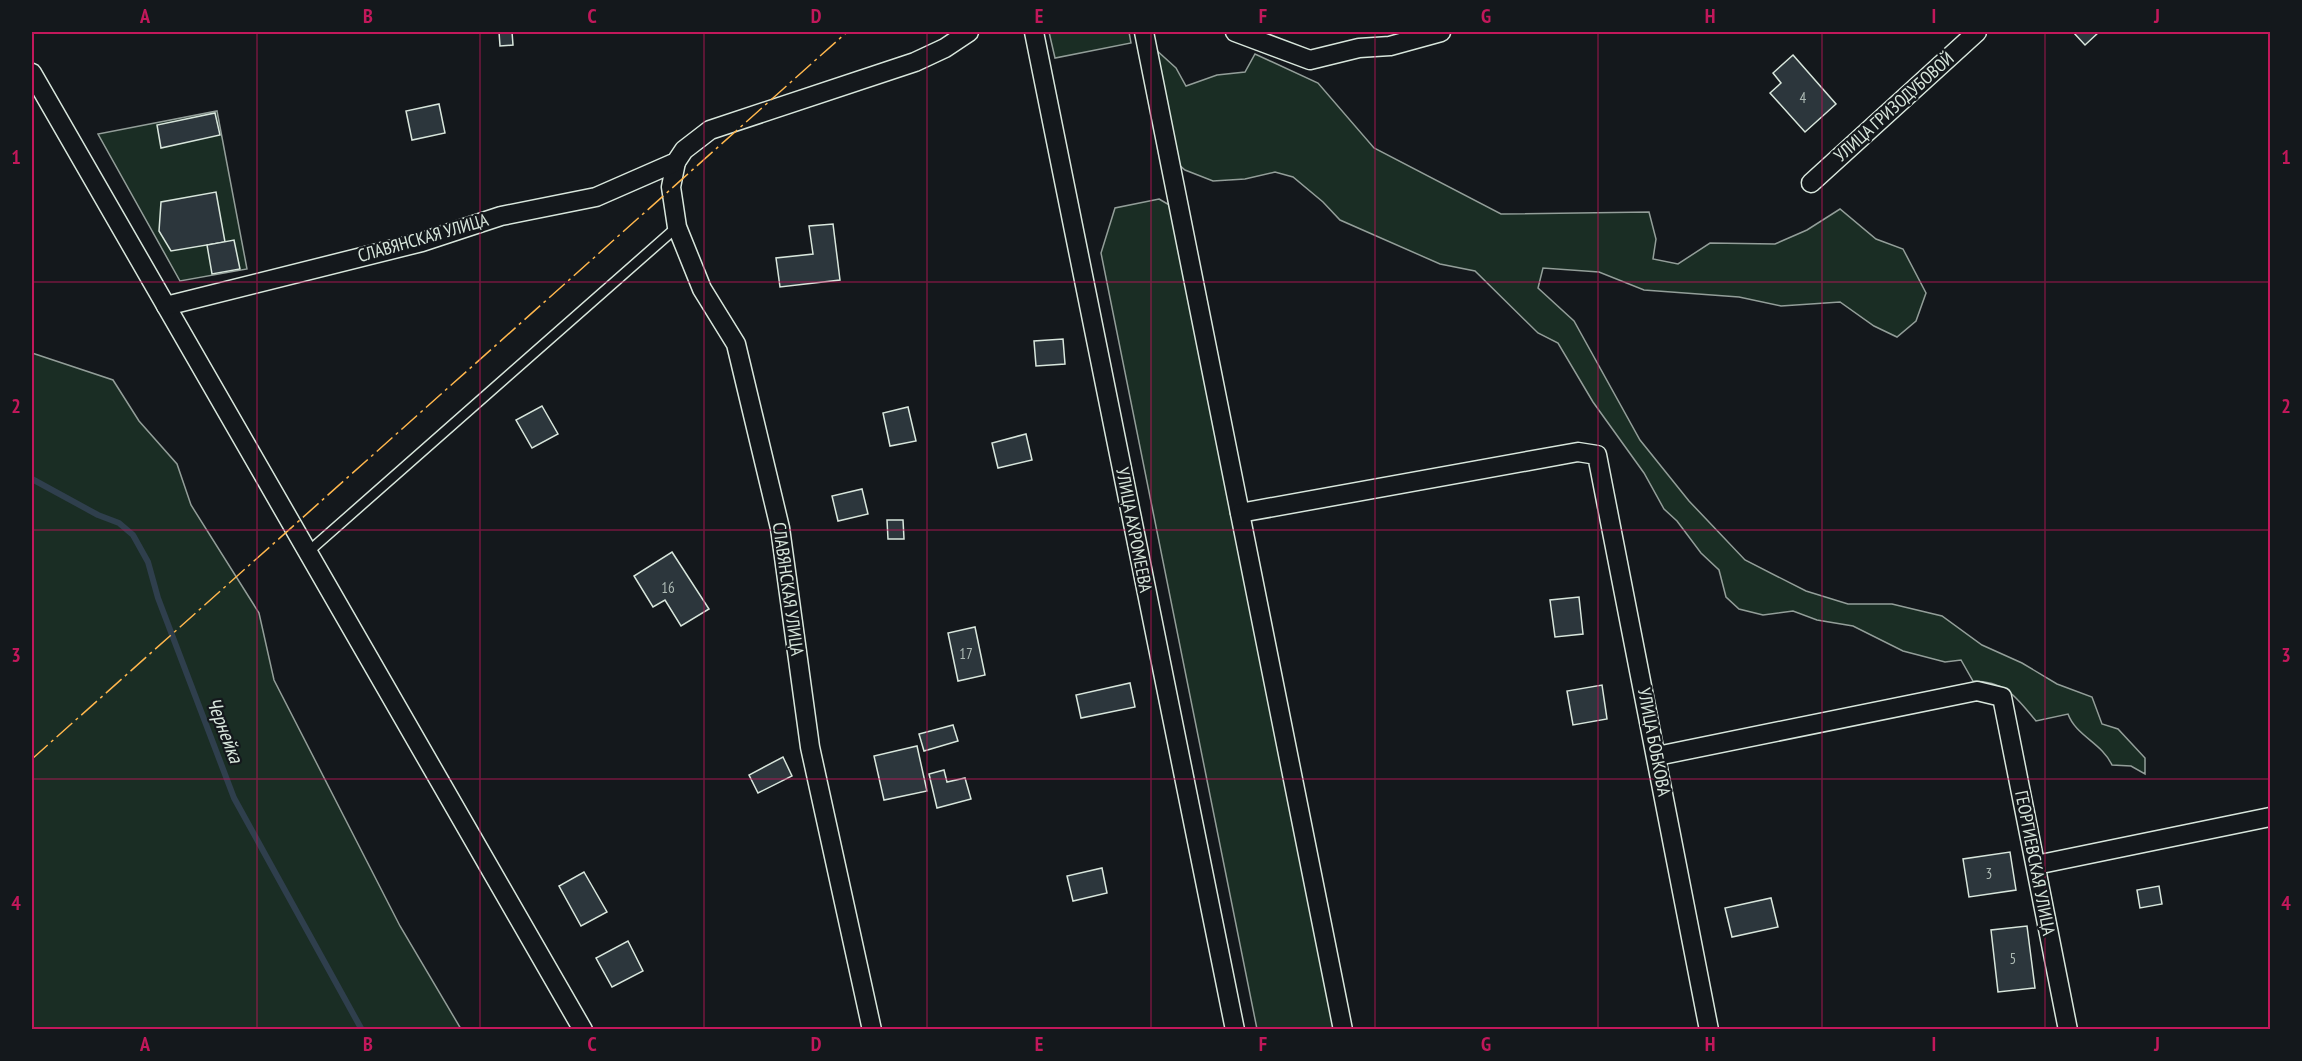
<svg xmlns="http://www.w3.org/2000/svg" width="2302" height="1061" viewBox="0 0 2302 1061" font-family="'PT Sans Narrow',sans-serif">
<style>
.green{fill:#1a2d24;stroke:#939e99;stroke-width:1.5}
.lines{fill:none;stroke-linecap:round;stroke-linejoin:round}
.stream{stroke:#2f3f4d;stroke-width:6}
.building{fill:#2c363c;stroke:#d8e6dc;stroke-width:1.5}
.service-casing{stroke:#d8e6dc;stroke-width:12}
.minor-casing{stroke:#d8e6dc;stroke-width:21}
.service{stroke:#14181c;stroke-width:9}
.minor{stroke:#14181c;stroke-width:18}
.power{stroke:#ffb74d;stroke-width:1.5;stroke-dasharray:21 4.5 3 4.5;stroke-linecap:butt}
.grid{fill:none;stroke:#c2185b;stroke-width:1.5;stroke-opacity:0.55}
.labels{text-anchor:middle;stroke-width:4.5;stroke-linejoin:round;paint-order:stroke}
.number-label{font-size:15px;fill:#adbab4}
.street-label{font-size:18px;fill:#d8e6dc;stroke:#14181c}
.water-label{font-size:20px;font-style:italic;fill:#d8e6dc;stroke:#14181c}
.neatline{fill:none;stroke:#c2185b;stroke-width:2}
.grid-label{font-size:20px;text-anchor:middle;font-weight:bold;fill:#c2185b}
</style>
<rect width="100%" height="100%" fill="#14181c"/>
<!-- green -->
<g class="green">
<path d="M1049,32H1129L1131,43L1055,58Z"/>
<path d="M1154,48L1176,68L1186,86L1217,75L1245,72L1255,54L1318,83L1374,148L1501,214L1649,212L1656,239L1653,259L1678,264L1710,243L1775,244L1807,230L1840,209L1876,239L1903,249L1926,293L1916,321L1897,337L1874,326L1840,302L1781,306L1739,297L1644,290L1599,272L1543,268L1538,288L1574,321L1640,440L1689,501L1745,560L1806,591L1848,604H1892L1942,616L1982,645L2022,663L2057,684L2092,697L2102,724L2118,729L2145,758V774L2131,766L2112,765C2102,743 2076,736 2068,714L2036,721C2015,696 2007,682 1973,681L1961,660L1945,662L1903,651L1853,626L1817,620L1793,611L1763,615L1739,609L1726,597L1719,570L1701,553L1677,521L1664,509L1644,473L1593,402L1558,343L1538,333L1475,271L1440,264L1340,220L1323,202L1293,177L1275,172L1245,179L1213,181L1185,170L1177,163Z"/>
<path d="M217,111L247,269L180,281L98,134Z"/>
<path d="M1159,199L1185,214L1343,1029H1257L1101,253L1115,208Z"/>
<path d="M32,353L113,380L139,421L177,464L191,505L259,613L274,680L400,926L461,1029H32Z"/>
</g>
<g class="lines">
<!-- stream -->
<path class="stream" d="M32,479L98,515L119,523L133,535L148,562L158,598L234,798L362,1030"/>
</g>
<!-- building -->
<g class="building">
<path d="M499,32H512L513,45L500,46Z"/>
<path d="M2073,32H2099L2085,45Z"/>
<path d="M1793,55L1836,104L1805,132L1770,93L1781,83L1773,73Z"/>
<path d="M439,104L445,133L412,140L406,111Z"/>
<path d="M215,113L220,135L161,148L157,125Z"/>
<path d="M216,192L225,242L171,251L159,231L161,202Z"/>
<path d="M833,224L840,280L780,287L776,258L813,254L809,226Z"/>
<path d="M234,240L240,269L212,274L207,245Z"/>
<path d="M1063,339L1065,364L1036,366L1034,341Z"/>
<path d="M542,406L558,434L532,448L516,420Z"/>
<path d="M908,407L916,441L890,446L883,413Z"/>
<path d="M1026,434L1032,460L998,468L992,443Z"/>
<path d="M862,489L868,514L838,521L832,496Z"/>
<path d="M887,520H903L904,539H888Z"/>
<path d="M672,552L709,609L681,626L665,600L653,607L634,576Z"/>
<path d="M1579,597L1583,634L1555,637L1550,600Z"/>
<path d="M975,627L985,675L958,681L948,633Z"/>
<path d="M1130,683L1135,707L1081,718L1076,695Z"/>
<path d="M1602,685L1607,719L1573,725L1567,691Z"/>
<path d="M953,725L958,741L924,751L919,734Z"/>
<path d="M917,746L927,791L884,800L874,756Z"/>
<path d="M783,757L792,776L758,793L749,775Z"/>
<path d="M944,770L947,782L965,778L971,799L937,808L929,774Z"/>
<path d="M2010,852L2016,890L1969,897L1963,859Z"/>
<path d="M1102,868L1107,893L1073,901L1067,876Z"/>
<path d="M584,872L607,912L581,926L559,886Z"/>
<path d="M2159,886L2162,904L2140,908L2137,890Z"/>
<path d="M1771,898L1778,927L1732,937L1725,908Z"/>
<path d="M2027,926L2035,988L1998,992L1991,930Z"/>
<path d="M628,941L643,971L612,987L596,958Z"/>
</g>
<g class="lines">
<!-- service casing -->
<g class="service-casing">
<path id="service" d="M308,552L677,227"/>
</g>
<!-- minor casing -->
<g class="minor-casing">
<g id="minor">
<path d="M1034,32L1235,1030"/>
<path d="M1144,32L1343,1030"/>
<path d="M1235,32L1310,60L1359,48L1390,46L1441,32"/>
<path d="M32,73L583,1030"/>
<path d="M676,162L671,187L677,227L702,289L736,344L780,528L810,747L872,1030"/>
<path d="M1811,183L1977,32"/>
<path d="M166,306L422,242L501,216L596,197L676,162L684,150L710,130L915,62L945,48L969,32"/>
<path d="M1240,513L1578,452L1597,455L1709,1030"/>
<path d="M1657,756L1977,691L2002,697L2068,1030"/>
<path d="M2036,865L2270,817"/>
</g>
</g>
<!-- service -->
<use href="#service" class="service"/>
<!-- minor -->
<use href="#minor" class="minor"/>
<!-- power -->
<path class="power" d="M32,759L847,32"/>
</g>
<!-- grid -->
<path class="grid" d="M257,32V1030M480,32V1030M704,32V1030M927,32V1030M1151,32V1030M1375,32V1030M1598,32V1030M1822,32V1030M2045,32V1030M32,282H2270M32,530H2270M32,779H2270"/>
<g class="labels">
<!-- number labels -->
<g class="number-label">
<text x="1803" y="103">4</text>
<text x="668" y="593">16</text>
<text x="966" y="659">17</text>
<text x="1989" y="879">3</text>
<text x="2013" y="964">5</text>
</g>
<!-- street labels -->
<g class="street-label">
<text transform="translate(1894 107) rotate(-42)" y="6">УЛИЦА ГРИЗОДУБОВОЙ</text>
<text transform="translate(423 238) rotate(-16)" y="6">СЛАВЯНСКАЯ УЛИЦА</text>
<text transform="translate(1134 530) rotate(79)" y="6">УЛИЦА АХРОМЕЕВА</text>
<text transform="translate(788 589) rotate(82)" y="6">СЛАВЯНСКАЯ УЛИЦА</text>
<text transform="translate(1654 742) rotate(79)" y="6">УЛИЦА БОБКОВА</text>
<text transform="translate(2035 863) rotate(79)" y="6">ГЕОРГИЕВСКАЯ УЛИЦА</text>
</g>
<!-- water labels -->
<g class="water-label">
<text transform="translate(225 730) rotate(69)" y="7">Чернейка</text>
</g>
</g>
<!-- border -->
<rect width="2302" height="1061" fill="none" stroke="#14181c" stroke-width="66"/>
<rect x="33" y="33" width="2236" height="995" class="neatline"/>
<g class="grid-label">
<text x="145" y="23">A</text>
<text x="368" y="23">B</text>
<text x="592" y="23">C</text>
<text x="816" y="23">D</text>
<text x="1039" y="23">E</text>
<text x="1263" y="23">F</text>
<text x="1486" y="23">G</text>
<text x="1710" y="23">H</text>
<text x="1934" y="23">I</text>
<text x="2157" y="23">J</text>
<text x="16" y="164">1</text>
<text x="2286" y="164">1</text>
<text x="16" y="413">2</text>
<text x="2286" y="413">2</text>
<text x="16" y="662">3</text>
<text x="2286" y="662">3</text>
<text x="16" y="910">4</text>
<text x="2286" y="910">4</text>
<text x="145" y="1051">A</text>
<text x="368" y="1051">B</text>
<text x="592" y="1051">C</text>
<text x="816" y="1051">D</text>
<text x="1039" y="1051">E</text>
<text x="1263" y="1051">F</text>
<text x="1486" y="1051">G</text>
<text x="1710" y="1051">H</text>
<text x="1934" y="1051">I</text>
<text x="2157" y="1051">J</text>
</g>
</svg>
